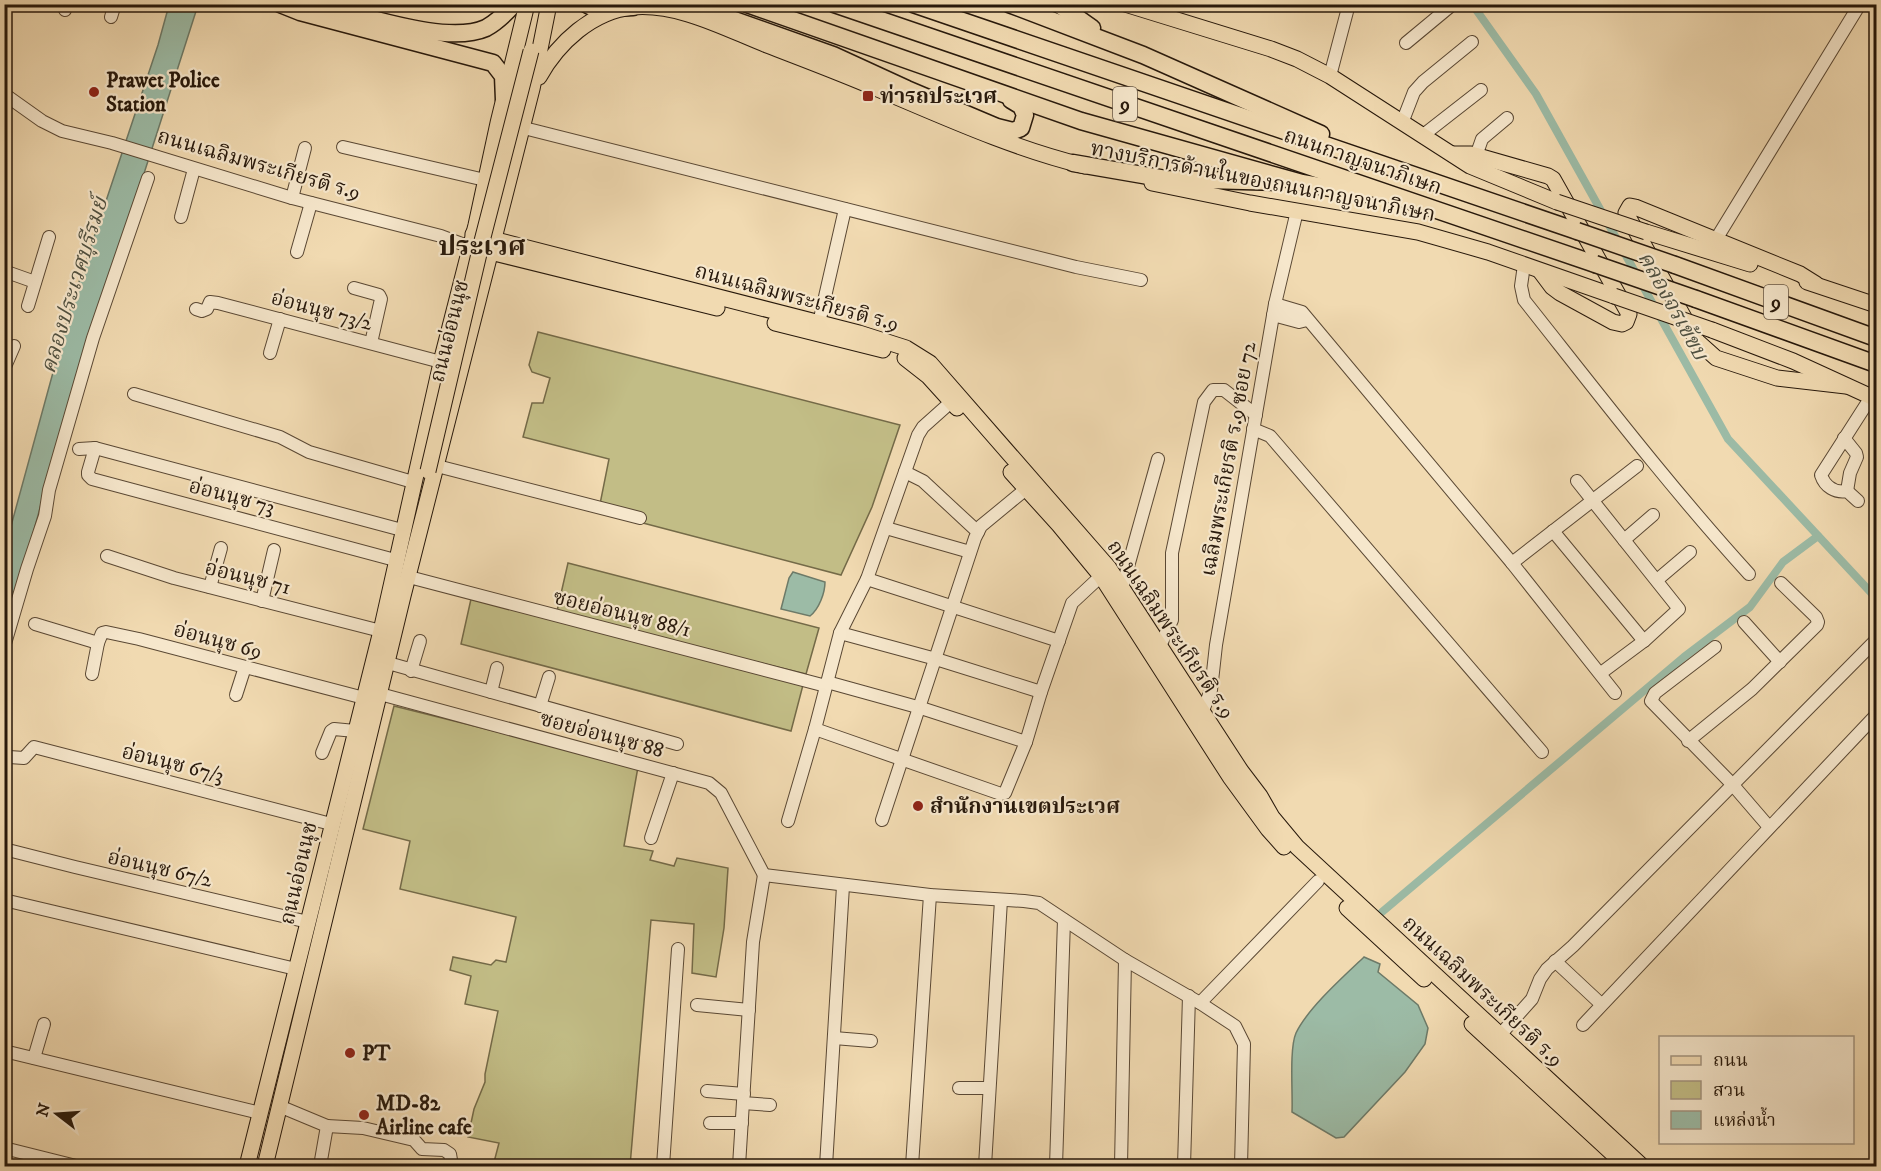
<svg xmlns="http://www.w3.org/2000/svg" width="1881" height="1171" viewBox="0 0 1881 1171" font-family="'IM FELL DW Pica','Noto Serif Thai',serif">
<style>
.green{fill:#c2bd86;stroke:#746a48;stroke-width:1.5}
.water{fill:#9cbba6;stroke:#6d7a68;stroke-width:1.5}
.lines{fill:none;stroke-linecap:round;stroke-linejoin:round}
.canal{stroke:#9cbba6;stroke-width:8}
.minor-casing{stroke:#5a4834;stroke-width:14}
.major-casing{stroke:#27180b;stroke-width:17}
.highway-casing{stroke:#27180b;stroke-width:19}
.minor{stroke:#f6e7cc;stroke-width:12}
.major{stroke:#f1dab1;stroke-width:15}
.highway{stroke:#f1dab1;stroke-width:16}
.major-bridge-casing{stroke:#27180b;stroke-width:17;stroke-linecap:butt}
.highway-bridge-casing{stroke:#27180b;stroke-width:19;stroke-linecap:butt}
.major-bridge{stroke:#f1dab1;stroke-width:15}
.highway-bridge{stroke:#f1dab1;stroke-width:16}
.poi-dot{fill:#8f2418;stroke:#f6e7cc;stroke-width:2}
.labels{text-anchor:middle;stroke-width:4.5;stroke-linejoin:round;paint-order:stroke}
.shield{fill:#f6e7cc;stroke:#655645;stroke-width:1.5}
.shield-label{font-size:20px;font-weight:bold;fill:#27180b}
.poi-label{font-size:21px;font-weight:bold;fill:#27180b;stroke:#f6e7cc;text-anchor:start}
.street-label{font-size:21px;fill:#27180b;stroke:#f6e7cc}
.water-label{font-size:22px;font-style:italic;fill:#505141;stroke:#f6e7cc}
.district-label{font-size:27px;font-weight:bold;fill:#27180b;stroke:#f6e7cc}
</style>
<rect width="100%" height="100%" fill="#f1dab1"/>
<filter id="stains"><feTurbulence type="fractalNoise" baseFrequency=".00333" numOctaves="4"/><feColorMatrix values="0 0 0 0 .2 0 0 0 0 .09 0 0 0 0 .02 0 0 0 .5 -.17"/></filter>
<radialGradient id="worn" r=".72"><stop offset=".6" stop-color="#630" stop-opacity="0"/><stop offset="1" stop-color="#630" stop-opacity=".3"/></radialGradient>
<!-- green -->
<g class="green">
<path d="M538,332L900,425L872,507L841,575L643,523L600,504L609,459L523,437L532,403H543L550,378L532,372L529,365Z"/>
<path d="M568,563L819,628L806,674L666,640L557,611Z"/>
<path d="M471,599L803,685L791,731L461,644Z"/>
<path d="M394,706L638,767L624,846L653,851L650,860L674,866L677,858L728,868L724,928L716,977L692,973L694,924L651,920L630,1166H493L499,1143L468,1137L474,1109L485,1082V1074L498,1011L465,1004L471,976L450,970L453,957L491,965L496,960L506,962L516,917L400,889L410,841L363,829Z"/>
</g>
<!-- water -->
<g class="water">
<path d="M169,5H198L98,317L40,508L5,636V548L72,303L158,45Z"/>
<path d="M793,572L825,582C825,593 819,609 810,616L781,609L789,578Z"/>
<path d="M1364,957L1380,964L1378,972L1418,1005L1428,1028L1425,1044L1405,1072L1344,1137L1336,1138L1292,1112C1293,1094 1289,1049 1296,1033C1308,1008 1343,977 1364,957Z"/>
</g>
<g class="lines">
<!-- canal -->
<g class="canal">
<path d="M1472,4L1536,94L1728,439L1876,598"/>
<path d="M1382,912L1684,657L1750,607L1783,562L1818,536"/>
</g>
<!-- minor casing -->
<g class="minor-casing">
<g id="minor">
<path d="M65,10L66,4"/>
<path d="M111,17L115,4"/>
<path d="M1406,43L1453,4"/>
<path d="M1330,76L1349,4"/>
<path d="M4,94L42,121L62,131L112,143L292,198L441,236L470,247"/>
<path d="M1402,123L1414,92L1423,82L1472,42"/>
<path d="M520,127L1076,267L1141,280"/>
<path d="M1422,136L1481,90"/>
<path d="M343,147L485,180"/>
<path d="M1476,156L1482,139L1507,118"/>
<path d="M292,198L305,148"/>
<path d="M181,217L194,169"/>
<path d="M4,222L5,220"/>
<path d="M1715,241L1860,4"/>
<path d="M297,252L311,203"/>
<path d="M1524,265L1521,286L1524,300C1597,392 1669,486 1749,574"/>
<path d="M4,271L35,282"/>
<path d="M354,288L379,295L381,299L371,343"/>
<path d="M1275,304L1302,312L1512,563L1615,693"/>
<path d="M28,306L49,237"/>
<path d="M196,309L202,311L207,309L210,302L218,303L441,362"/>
<path d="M1273,315L1299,322L1307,320"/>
<path d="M819,323L845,209"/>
<path d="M270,353L280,319"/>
<path d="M4,369L14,346"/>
<path d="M134,394L280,437L309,452L413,482"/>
<path d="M1253,429L1270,436L1542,752"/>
<path d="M1844,438L1856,453L1857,457L1850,473L1847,491"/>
<path d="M95,448L88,472V475L92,479L395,560"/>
<path d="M79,449L95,448L402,530"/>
<path d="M437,466L640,518"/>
<path d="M905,472L923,481L978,532"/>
<path d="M1577,481L1679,609L1644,641L1601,673"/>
<path d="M1858,501L1847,491C1835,493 1825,487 1821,475L1871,397"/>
<path d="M886,528L970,552"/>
<path d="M1553,531L1644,641"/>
<path d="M1624,540L1653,515"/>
<path d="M107,556L174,578L381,631"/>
<path d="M1512,563L1637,466"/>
<path d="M409,577L826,686"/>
<path d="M867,579L1059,641"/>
<path d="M1657,580L1690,552"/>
<path d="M210,587L221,548"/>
<path d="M1122,588L1158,459"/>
<path d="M262,601L274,550"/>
<path d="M1744,622L1780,662"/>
<path d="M35,624L98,643"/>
<path d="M840,633L936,659L1041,692"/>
<path d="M1160,646L1172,620V553L1204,402L1213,390H1224L1256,415"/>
<path d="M4,647L27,569L45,516L49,490L93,338L148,178"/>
<path d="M1715,647L1655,693L1651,701L1732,784L1769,827"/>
<path d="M388,663L677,744"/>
<path d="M411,671L420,641"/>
<path d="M92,674L98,643L102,633L106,632L139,639L364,698"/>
<path d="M827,682L921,708L1026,742"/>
<path d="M491,692L497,668"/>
<path d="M380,694L709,783L721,793L764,875"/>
<path d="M236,695L245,667"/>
<path d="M540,706L549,677"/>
<path d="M1202,713L1211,690L1216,645L1275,304L1297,211"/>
<path d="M815,729L1001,794L1005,793L1026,742L1041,692L1072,603L1101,576"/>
<path d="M1688,741L1752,689L1817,625L1818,622L1816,617L1781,583"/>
<path d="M322,753L331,731L334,729L355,731"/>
<path d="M9,757L24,758L34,747L331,824"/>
<path d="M882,820L975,538L981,526L1026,489"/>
<path d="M788,821L815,729L840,633L867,579L918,435L923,427L951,402"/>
<path d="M651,838L673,773"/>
<path d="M4,849L75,867L308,922"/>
<path d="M764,875L930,895L1024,901L1039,903L1125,960L1200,1003L1235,1026L1244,1044L1241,1166"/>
<path d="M4,900L296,969"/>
<path d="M1555,961L1601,1004"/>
<path d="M1200,1003L1318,881"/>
<path d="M697,1005L749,1010"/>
<path d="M1583,1025L1876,715"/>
<path d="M1500,1035L1532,999L1540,979L1547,969L1573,946L1876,640"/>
<path d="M834,1038L871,1041"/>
<path d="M4,1051L260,1113"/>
<path d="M34,1058L44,1024"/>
<path d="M959,1088H989"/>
<path d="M707,1091L744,1094"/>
<path d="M743,1103L770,1105"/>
<path d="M279,1106L327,1126L320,1166"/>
<path d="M710,1123H742"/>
<path d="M327,1126L363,1128L414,1140L422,1149L444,1150L450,1154L452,1166"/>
<path d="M4,1148L76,1166"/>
<path d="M663,1166L678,949"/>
<path d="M739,1166L753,942L764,875"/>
<path d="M826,1166L843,886"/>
<path d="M912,1166L930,895"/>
<path d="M985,1166L1001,900"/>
<path d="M1056,1166L1064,920"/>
<path d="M1121,1166L1125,960"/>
<path d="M1184,1166L1189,996"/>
</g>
</g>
<!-- major casing -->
<g class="major-casing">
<g id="major">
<path d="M1125,4L1271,49L1297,59L1330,76L1470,166L1557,202"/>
<path d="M539,77C558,43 592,11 633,7C679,3 726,29 767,45C803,59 838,72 873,87C942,116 1011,148 1085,166"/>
<path d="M1453,154H1471L1548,176L1553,179L1629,314L1626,322L1622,324L1613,322L1560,293L1552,287L1540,271"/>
<path d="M1152,183L1250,203L1418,232L1488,252L1614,296"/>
<path d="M1646,232L1750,264"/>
<path d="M473,234L859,333L906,348L930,363L1109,568L1241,771L1260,796L1272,817L1297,847L1642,1166"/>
<path d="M470,247L717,308"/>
<path d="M1807,282L1876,305"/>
<path d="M1816,284L1800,274L1635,207L1630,206L1626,213L1697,341L1716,358L1777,378L1846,386"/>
<path d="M775,323L883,350"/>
<path d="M1712,330L1793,361L1876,399"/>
<path d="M905,358L928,376L957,408"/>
<path d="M1011,472L1059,525L1101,576L1230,777L1268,829L1284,847"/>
<path d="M1347,908L1424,979"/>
<path d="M1472,1024L1626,1166"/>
<path d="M247,1166L381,631L443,354L476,225L498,123L527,4"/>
<path d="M265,1166L403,596L532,89L549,4"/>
</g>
</g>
<!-- highway casing -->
<g class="highway-casing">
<g id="highway">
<path d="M280,4L300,12L493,63L503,76L504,100"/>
<path d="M586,4L596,9L633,7"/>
<path d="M689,4L833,55L907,89L997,127L1013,131L1021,128L1025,115L1021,106L1011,100"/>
<path d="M747,4L1081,121L1302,183L1364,194"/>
<path d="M834,4L1595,264"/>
<path d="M913,4L1577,231"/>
<path d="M1009,4L1143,55L1321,134"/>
<path d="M1058,4L1092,28"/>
<path d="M329,8C370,17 448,45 486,28C497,22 506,13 514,4"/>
<path d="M1073,163L1166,179L1277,182"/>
<path d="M1675,265L1876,338"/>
<path d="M1696,299L1876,364"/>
</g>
</g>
<!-- minor -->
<use href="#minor" class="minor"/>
<!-- major -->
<use href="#major" class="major"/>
<!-- highway -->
<use href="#highway" class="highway"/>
<!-- major-bridge casing -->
<g class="major-bridge-casing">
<g id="major-bridge">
<path d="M1557,202L1646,232"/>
<path d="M1614,296L1712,330"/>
<path d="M428,471L482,241L531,51"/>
</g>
</g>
<!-- highway-bridge casing -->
<g class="highway-bridge-casing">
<g id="highway-bridge">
<path d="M1577,231L1675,265"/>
<path d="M1595,264L1696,299"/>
</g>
</g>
<!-- major-bridge -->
<use href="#major-bridge" class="major-bridge"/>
<!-- highway-bridge -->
<use href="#highway-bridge" class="highway-bridge"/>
</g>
<!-- markers -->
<g class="poi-dot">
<circle cx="94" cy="92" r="6"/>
<rect x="862" y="90" width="12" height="12" rx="3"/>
<circle cx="918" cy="806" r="6"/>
<circle cx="350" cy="1053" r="6"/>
<circle cx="364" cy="1115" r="6"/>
</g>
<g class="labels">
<!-- shield labels -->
<g class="shield">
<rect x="1113" y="87" width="24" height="34" rx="4.5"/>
<rect x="1764" y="285" width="24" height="34" rx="4.5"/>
</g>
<g class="shield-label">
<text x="1125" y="111">9</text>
<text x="1776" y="309">9</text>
</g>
<!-- poi labels -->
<g class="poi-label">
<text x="106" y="87">Prawet Police<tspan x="106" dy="24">Station</tspan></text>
<text x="880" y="103">ท่ารถประเวศ</text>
<text x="930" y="813">สำนักงานเขตประเวศ</text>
<text x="362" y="1060">PT</text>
<text x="376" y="1110">MD-82<tspan x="376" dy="24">Airline cafe</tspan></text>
</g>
<!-- street labels -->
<g class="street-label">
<text transform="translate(1363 161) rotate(19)" y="7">ถนนกาญจนาภิเษก</text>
<text transform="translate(259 164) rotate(16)" y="7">ถนนเฉลิมพระเกียรติ ร.9</text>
<text transform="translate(1263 181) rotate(11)" y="7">ทางบริการด้านในของถนนกาญจนาภิเษก</text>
<text transform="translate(797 297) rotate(15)" y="7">ถนนเฉลิมพระเกียรติ ร.9</text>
<text transform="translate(322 310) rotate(15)" y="7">อ่อนนุช 73/2</text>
<text transform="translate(449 331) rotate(-76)" y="7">ถนนอ่อนนุช</text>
<text transform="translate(1228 459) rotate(-80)" y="7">เฉลิมพระเกียรติ ร.9 ซอย 72</text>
<text transform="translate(232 496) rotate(15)" y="7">อ่อนนุช 73</text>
<text transform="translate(248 577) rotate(14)" y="7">อ่อนนุช 71</text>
<text transform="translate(622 613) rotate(14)" y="7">ซอยอ่อนนุช 88/1</text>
<text transform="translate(1171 629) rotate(56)" y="7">ถนนเฉลิมพระเกียรติ ร.9</text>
<text transform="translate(218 640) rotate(15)" y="7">อ่อนนุช 69</text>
<text transform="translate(602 734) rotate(15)" y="7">ซอยอ่อนนุช 88</text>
<text transform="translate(173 763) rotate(14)" y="7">อ่อนนุช 67/3</text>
<text transform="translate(160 868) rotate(13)" y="7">อ่อนนุช 67/2</text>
<text transform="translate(298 873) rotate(-77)" y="7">ถนนอ่อนนุช</text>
<text transform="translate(1483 991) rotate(43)" y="7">ถนนเฉลิมพระเกียรติ ร.9</text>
</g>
<!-- water labels -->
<g class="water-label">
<text transform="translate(73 285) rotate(-73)" y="8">คลองประเวศบุรีรมย์</text>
<text transform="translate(1674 305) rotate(61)" y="8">คลองจรเข้ขบ</text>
</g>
<!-- district labels -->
<g class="district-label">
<text x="482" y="255">ประเวศ</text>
</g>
</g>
<!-- margin -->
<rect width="1881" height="1171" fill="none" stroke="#f1dab1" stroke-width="24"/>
<rect x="6" y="6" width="1869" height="1159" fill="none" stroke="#27180b" stroke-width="3"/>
<rect x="12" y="12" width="1857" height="1147" fill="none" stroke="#27180b" stroke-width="1.5"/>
<!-- legend -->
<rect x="1659" y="1036" width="195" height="108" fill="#f6e7cc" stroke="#a3947f" stroke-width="1.5"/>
<rect x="1671" y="1056" width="30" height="9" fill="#f1dab1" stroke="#a3947f" stroke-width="1.5"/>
<text x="1713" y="1066" font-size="18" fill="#27180b">ถนน</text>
<rect x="1671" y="1081" width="30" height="18" fill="#c2bd86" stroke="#a3947f" stroke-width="1.5"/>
<text x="1713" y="1096" font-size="18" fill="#27180b">สวน</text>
<rect x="1671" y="1111" width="30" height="18" fill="#9cbba6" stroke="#a3947f" stroke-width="1.5"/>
<text x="1713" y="1126" font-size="18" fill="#27180b">แหล่งน้ำ</text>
<!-- north arrow -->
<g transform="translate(57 1114) rotate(287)" stroke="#f6e7cc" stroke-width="4.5" paint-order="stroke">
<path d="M0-4.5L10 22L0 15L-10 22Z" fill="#27180b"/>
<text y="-9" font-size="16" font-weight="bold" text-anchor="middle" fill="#27180b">N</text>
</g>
<rect width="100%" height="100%" filter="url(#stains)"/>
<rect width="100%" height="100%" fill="url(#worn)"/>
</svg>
